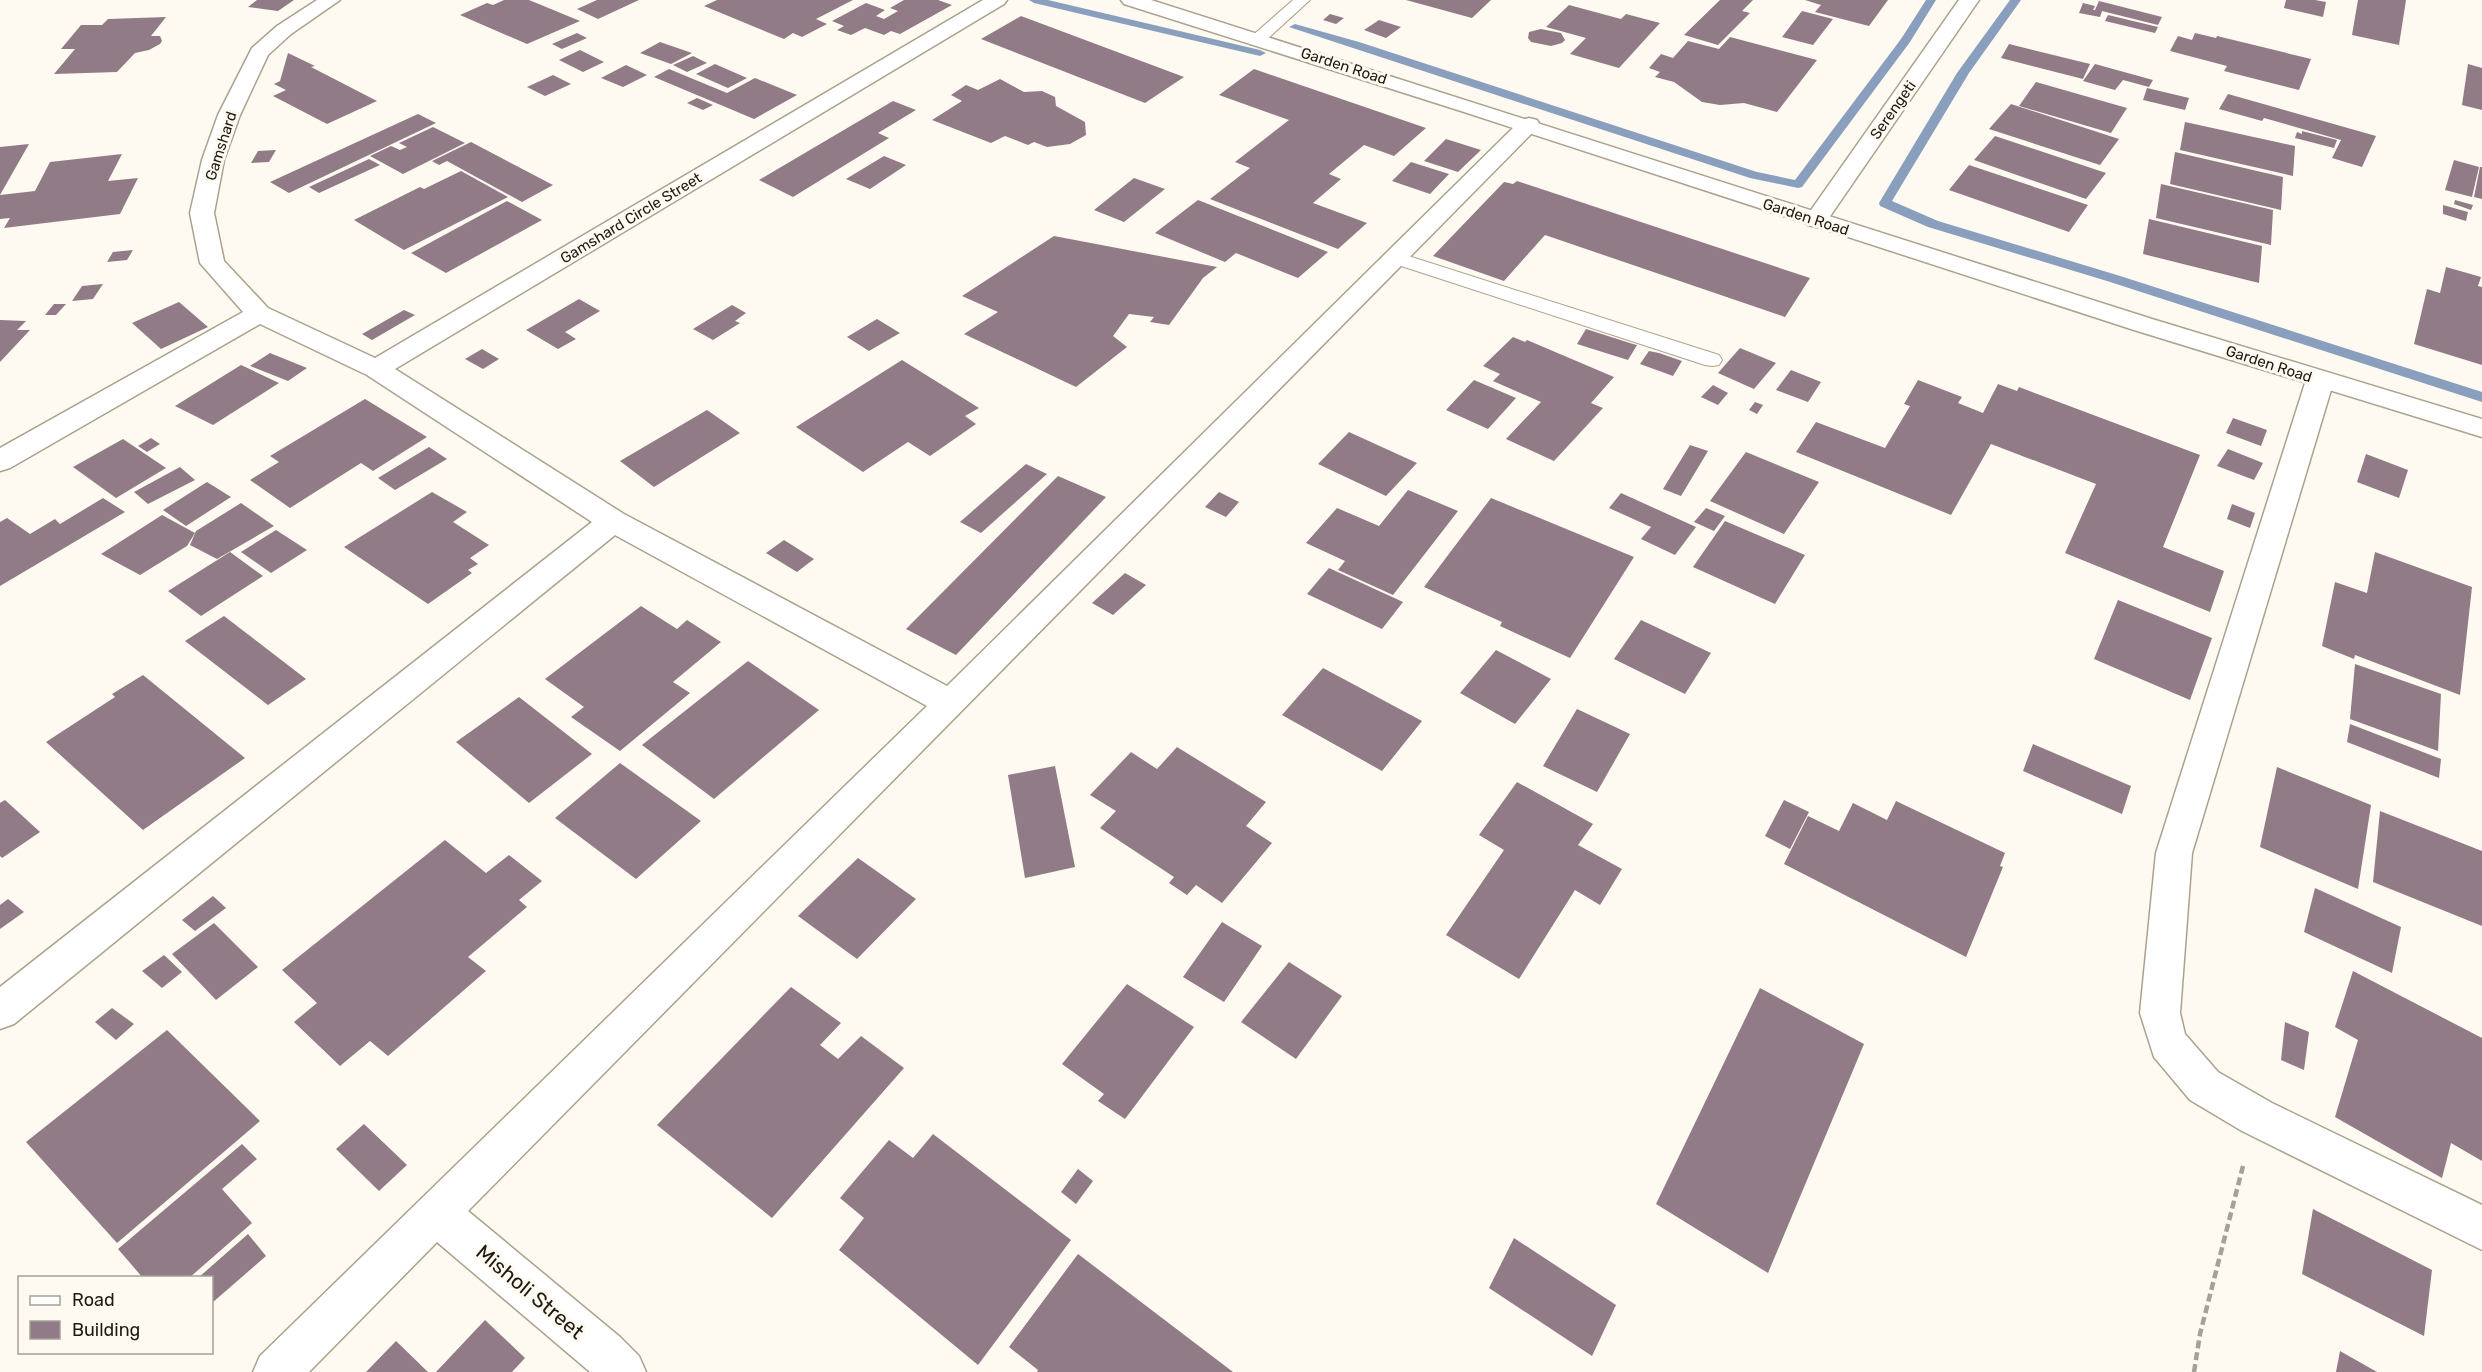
<svg xmlns="http://www.w3.org/2000/svg" width="2482" height="1372" viewBox="0 0 2482 1372" font-family="Rubik,sans-serif">
<style>
.lines{fill:none;stroke-linecap:round;stroke-linejoin:round}
.stream{fill:#899fbd;fill-rule:evenodd}
.building{fill:#917b86}
.service-casing{stroke:#aba28d;stroke-width:2}
.minor-casing{stroke:#aba28d;stroke-width:3}
.tertiary-casing{stroke:#aba28d;stroke-width:3}
.path{stroke:#a4a198;stroke-width:4.5;stroke-dasharray:8 4;stroke-linecap:butt}
.service{fill:#fff;fill-rule:evenodd}
.minor{fill:#fff;fill-rule:evenodd}
.tertiary{fill:#fff;fill-rule:evenodd}
.labels{text-anchor:middle;stroke-width:6;stroke-linejoin:round;paint-order:stroke}
.far-street-label{font-size:15px;fill:#1e1b13;stroke:#fefaf1}
.near-street-label{font-size:21px;fill:#1e1b13;stroke:#fefaf1}
</style>
<rect width="100%" height="100%" fill="#fefaf1"/>
<g class="lines">
<!-- stream -->
<g class="stream">
<path d="M1029,0H1048L1260,50L1266,53L1260,56L1034,3Z"/>
<path d="M1926,0H1936L1910,42L1802,187L1798,188L1750,178L1289,27L1295,24L1359,42L1757,172L1795,180L1901,39Z"/>
<path d="M2010,0H2021L1969,73L1892,201L1938,221L2117,275L2482,392V402L2107,281L1928,227L1880,206L1879,203L1957,73Z"/>
</g>
</g>
<!-- building -->
<g class="building">
<path d="M257,0H294L278,11L248,7Z"/>
<path d="M504,0H529L580,21L527,44L460,15L487,3L493,5Z"/>
<path d="M597,0H639L598,19L577,9Z"/>
<path d="M717,0H853L816,19L827,24L802,37L793,33L784,39L704,6Z"/>
<path d="M904,0H938L952,5L900,34L891,31L884,35L865,28L851,35L837,30L844,26L832,21L866,3L885,10L876,16L884,19L898,11L890,8Z"/>
<path d="M1406,0H1491L1472,18Z"/>
<path d="M1720,0H1753L1742,11L1750,13L1718,45L1684,35Z"/>
<path d="M1805,0H1888L1869,26L1815,12L1821,5Z"/>
<path d="M2286,0H2315L2326,2L2323,17L2284,8Z"/>
<path d="M2358,0H2406L2399,45L2352,35Z"/>
<path d="M2099,1L2162,17L2158,25L2102,11L2100,17L2079,13L2083,3L2095,6L2093,10H2095Z"/>
<path d="M1569,5L1621,19L1626,14L1660,23L1619,68L1570,54L1586,38L1546,27Z"/>
<path d="M1802,11L1833,19L1813,45L1782,37Z"/>
<path d="M1330,14L1344,18L1336,24L1323,20Z"/>
<path d="M2108,15L2158,27L2155,33L2105,21Z"/>
<path d="M1021,16L1184,77L1145,103L981,39Z"/>
<path d="M166,17L151,36H160L162,41L160,44L149,50L135,53L117,72L54,74L75,49H61L81,25H102L108,19Z"/>
<path d="M1379,20L1401,27L1386,38L1364,30Z"/>
<path d="M1541,29L1561,33L1565,40L1562,43L1551,46L1531,42L1528,38L1529,32Z"/>
<path d="M577,33L587,38L562,49L552,44Z"/>
<path d="M2195,33L2216,38L2217,36L2311,59L2299,90L2224,71L2227,66L2170,51L2178,36L2192,40Z"/>
<path d="M1730,37L1817,60L1777,112L1744,103L1720,105L1702,102L1674,82L1655,77L1660,72L1649,68L1661,54L1673,58L1688,41L1719,49Z"/>
<path d="M660,42L692,53L671,64L640,53Z"/>
<path d="M2009,44L2090,64L2083,79L2001,58Z"/>
<path d="M580,50L604,62L583,72L559,60Z"/>
<path d="M288,53L315,66L311,67L377,101L327,124L273,96L286,90L274,84L280,81Z"/>
<path d="M693,56L707,63L687,72L673,65Z"/>
<path d="M715,64L747,78L728,88L696,74Z"/>
<path d="M2095,64L2153,80L2149,87L2123,80L2115,90L2083,81Z"/>
<path d="M2468,64L2482,68V110L2462,105Z"/>
<path d="M626,65L647,75L623,87L601,78Z"/>
<path d="M669,69L727,93L755,78L797,95L754,119L654,77Z"/>
<path d="M1254,69L1426,128L1394,156L1364,145L1329,174L1341,179L1313,203L1367,223L1338,249L1210,199L1250,168L1235,162L1289,120L1219,95Z"/>
<path d="M553,75L571,84L545,96L527,87Z"/>
<path d="M1000,79L1024,92L1042,91L1055,97L1056,106L1085,122L1086,135L1070,144L1047,147L1034,142L1028,145L1005,136L991,143L932,120L962,101L951,95L966,85L978,90Z"/>
<path d="M2036,82L2127,108L2111,133L2019,106Z"/>
<path d="M2147,88L2189,98L2185,110L2143,100Z"/>
<path d="M2228,94L2376,136L2362,167L2332,158L2341,140L2264,118L2262,121L2219,109Z"/>
<path d="M697,98L713,105L703,110L687,103Z"/>
<path d="M893,101L916,110L878,133L889,138L793,197L759,180Z"/>
<path d="M2011,104L2119,139L2100,165L1989,129Z"/>
<path d="M418,114L436,123L289,193L270,182Z"/>
<path d="M2185,122L2295,146L2293,176L2180,150Z"/>
<path d="M433,127L465,143L403,174L370,156L391,146L400,150L407,147L399,143Z"/>
<path d="M2302,131L2337,140L2334,148L2295,138L2297,132L2302,134Z"/>
<path d="M1995,136L2106,173L2086,199L1974,160Z"/>
<path d="M1446,139L1481,150L1458,172L1424,161Z"/>
<path d="M471,142L553,185L522,202L447,161L439,165L432,161Z"/>
<path d="M29,144L0,195V147Z"/>
<path d="M276,150L269,162L251,163L258,151Z"/>
<path d="M2175,152L2283,177L2281,210L2170,184Z"/>
<path d="M122,154L108,181L138,178L120,214L4,228L10,218L0,219V195L35,191L50,162Z"/>
<path d="M884,156L906,165L870,189L846,179Z"/>
<path d="M369,159L380,165L319,193L309,187Z"/>
<path d="M2454,160L2479,167L2472,197L2445,190Z"/>
<path d="M1411,162L1449,174L1430,194L1392,181Z"/>
<path d="M1969,165L2088,205L2069,232L1949,190Z"/>
<path d="M2480,167H2482V199L2474,197Z"/>
<path d="M461,171L508,197L404,250L354,220L420,187L424,189Z"/>
<path d="M1134,178L1165,189L1124,222L1094,210Z"/>
<path d="M1517,181L1810,278L1785,317L1545,235L1504,281L1433,256L1504,182L1513,184Z"/>
<path d="M2161,184L2273,210L2271,245L2156,218Z"/>
<path d="M1198,200L1328,252L1298,278L1236,253L1225,262L1155,233Z"/>
<path d="M2455,200L2473,205L2471,210L2454,204Z"/>
<path d="M507,201L542,220L446,273L411,253Z"/>
<path d="M2443,205L2468,212L2466,221L2443,214Z"/>
<path d="M2149,219L2262,246L2259,283L2143,254Z"/>
<path d="M1054,236L1217,267L1203,278L1169,325L1150,322L1154,317L1129,314L1113,336L1127,347L1076,387L964,334L998,312L962,296Z"/>
<path d="M133,250L127,260L107,262L113,252Z"/>
<path d="M2446,267L2481,277L2478,286L2482,287V365L2414,344L2427,289L2440,293Z"/>
<path d="M103,284L93,299L72,301L82,286Z"/>
<path d="M579,299L600,311L565,332L576,339L558,349L526,330Z"/>
<path d="M179,302L208,327L161,349L132,323Z"/>
<path d="M54,304H66L56,315H45Z"/>
<path d="M732,305L746,313L735,321L740,323L713,340L693,329Z"/>
<path d="M404,310L415,315L372,340L362,334Z"/>
<path d="M877,319L900,333L869,351L847,337Z"/>
<path d="M0,320L26,321L17,330H30L0,362Z"/>
<path d="M1586,329L1633,344L1637,345L1628,360L1577,344Z"/>
<path d="M1513,337L1525,342L1527,340L1614,377L1591,403L1603,408L1554,461L1506,439L1541,402L1493,381L1500,374L1483,366Z"/>
<path d="M1740,348L1776,363L1754,389L1718,373Z"/>
<path d="M482,349L499,359L483,369L465,359Z"/>
<path d="M1649,351L1659,353L1682,361L1673,376L1640,364Z"/>
<path d="M270,353L307,368L288,381L250,366Z"/>
<path d="M902,360L979,408L965,416L976,424L930,456L908,442L863,472L796,427Z"/>
<path d="M241,365L279,383L213,425L175,406Z"/>
<path d="M1791,370L1821,382L1808,402L1776,390Z"/>
<path d="M1474,380L1516,398L1488,429L1446,410Z"/>
<path d="M1918,380L1962,397L1958,403L1983,413L1998,384L2017,391L2019,387L2200,455L2163,547L2224,571L2210,612L2065,553L2096,484L1991,444L1951,515L1796,452L1816,422L1885,448L1910,406L1904,404Z"/>
<path d="M1713,385L1728,393L1718,405L1701,397Z"/>
<path d="M365,399L427,437L373,471L361,463L290,508L250,480L279,462L270,456Z"/>
<path d="M1755,402L1763,405L1757,414L1749,410Z"/>
<path d="M707,410L740,433L654,487L620,461Z"/>
<path d="M2233,418L2267,430L2261,446L2226,433Z"/>
<path d="M1349,432L1417,463L1386,496L1318,464Z"/>
<path d="M151,438L160,444L147,452L138,446Z"/>
<path d="M123,439L166,468L116,498L73,467Z"/>
<path d="M1690,445L1708,451L1681,496L1663,489Z"/>
<path d="M429,447L447,459L395,490L378,478Z"/>
<path d="M2228,449L2263,463L2254,480L2217,466Z"/>
<path d="M1746,452L1819,482L1784,534L1710,501Z"/>
<path d="M2366,454L2408,470L2399,498L2357,482Z"/>
<path d="M1026,464L1047,474L981,533L960,522Z"/>
<path d="M180,467L195,480L148,504L134,492Z"/>
<path d="M1058,476L1106,497L956,655L906,629Z"/>
<path d="M207,482L231,497L186,526L163,510Z"/>
<path d="M1408,490L1458,511L1393,595L1338,570L1345,561L1306,543L1337,508L1379,526Z"/>
<path d="M432,492L467,512L453,522L489,545L470,558L478,564L468,570L472,573L428,604L344,547Z"/>
<path d="M1219,492L1239,502L1226,517L1205,507Z"/>
<path d="M1621,493L1696,527L1675,555L1641,539L1651,527L1609,508Z"/>
<path d="M103,498L125,512L0,586V522L7,518L30,534L55,519L60,524Z"/>
<path d="M1491,498L1634,557L1570,658L1500,626L1502,622L1424,587Z"/>
<path d="M241,503L274,526L217,559L190,545L196,531Z"/>
<path d="M2232,504L2255,513L2250,528L2227,519Z"/>
<path d="M1706,508L1725,516L1714,531L1694,522Z"/>
<path d="M162,515L195,533L187,546L140,575L101,554Z"/>
<path d="M1725,521L1805,555L1775,604L1693,567Z"/>
<path d="M276,530L307,550L271,573L241,552Z"/>
<path d="M784,540L814,559L797,572L766,553Z"/>
<path d="M230,552L263,576L201,616L168,591Z"/>
<path d="M2375,552L2472,587L2460,695L2355,655L2354,659L2322,646L2335,582L2367,593Z"/>
<path d="M1329,568L1403,602L1382,629L1307,594Z"/>
<path d="M1125,573L1146,585L1113,615L1092,603Z"/>
<path d="M2118,600L2212,638L2190,700L2094,659Z"/>
<path d="M641,606L677,629L687,620L721,642L673,682L690,693L620,751L571,717L584,707L545,679Z"/>
<path d="M224,616L306,679L268,705L185,641Z"/>
<path d="M1641,620L1711,653L1685,694L1614,659Z"/>
<path d="M1496,650L1551,679L1515,724L1460,693Z"/>
<path d="M748,661L819,710L714,799L642,745Z"/>
<path d="M2355,664L2441,694L2438,751L2350,719Z"/>
<path d="M1323,668L1422,721L1382,771L1282,715Z"/>
<path d="M143,675L245,758L143,830L46,742L115,697L112,694Z"/>
<path d="M519,697L592,754L529,803L456,742Z"/>
<path d="M1577,709L1630,734L1597,792L1543,766Z"/>
<path d="M2350,724L2441,759L2439,778L2347,742Z"/>
<path d="M2033,744L2131,786L2122,814L2023,771Z"/>
<path d="M1177,747L1266,802L1246,826L1272,843L1222,903L1196,885L1187,895L1169,883L1174,877L1100,828L1116,811L1090,795L1131,752L1157,769Z"/>
<path d="M620,763L701,821L636,879L555,818Z"/>
<path d="M1055,766L1075,867L1025,878L1008,775Z"/>
<path d="M2277,767L2371,805L2358,889L2260,847Z"/>
<path d="M1517,782L1593,824L1578,845L1622,869L1600,905L1575,890L1519,979L1446,935L1504,850L1479,835Z"/>
<path d="M5,800L40,832L2,858L0,856V803Z"/>
<path d="M1784,800L1809,812L1790,849L1765,836Z"/>
<path d="M1896,801L2005,853L2000,866L2003,867L1966,957L1784,864L1808,816L1839,831L1853,803L1887,820Z"/>
<path d="M2380,811L2482,851V926L2373,882Z"/>
<path d="M445,840L486,873L509,855L542,881L519,900L527,907L468,957L486,971L388,1056L370,1041L340,1066L294,1022L317,1003L282,970Z"/>
<path d="M858,858L916,899L857,959L798,916Z"/>
<path d="M2315,888L2401,927L2392,973L2304,932Z"/>
<path d="M213,896L226,908L195,931L182,920Z"/>
<path d="M8,899L24,912L0,929V905Z"/>
<path d="M1222,922L1262,946L1224,1002L1183,977Z"/>
<path d="M214,923L258,967L216,1000L172,954Z"/>
<path d="M164,955L182,972L162,988L142,971Z"/>
<path d="M1289,962L1342,996L1296,1059L1241,1022Z"/>
<path d="M2353,971L2482,1038V1161L2451,1143L2442,1178L2335,1117L2358,1040L2335,1027Z"/>
<path d="M1127,984L1194,1027L1125,1119L1098,1101L1104,1094L1062,1064Z"/>
<path d="M791,987L841,1023L820,1045L838,1059L861,1036L904,1068L772,1218L657,1125Z"/>
<path d="M1760,988L1864,1044L1768,1273L1656,1204Z"/>
<path d="M112,1008L134,1024L116,1040L95,1022Z"/>
<path d="M2285,1022L2309,1032L2304,1070L2281,1060Z"/>
<path d="M167,1030L260,1121L117,1243L26,1142Z"/>
<path d="M364,1124L407,1165L379,1191L336,1149Z"/>
<path d="M933,1134L1071,1240L978,1365L839,1250L864,1218L840,1198L889,1140L913,1158Z"/>
<path d="M242,1144L257,1159L222,1189L252,1223L189,1278H143L118,1249Z"/>
<path d="M1078,1169L1093,1181L1076,1204L1061,1192Z"/>
<path d="M2313,1209L2432,1270L2424,1336L2302,1274Z"/>
<path d="M248,1234L266,1256L212,1303V1278H198Z"/>
<path d="M1514,1238L1616,1305L1592,1356L1489,1288Z"/>
<path d="M1078,1254L1233,1372H1037L1038,1370L1009,1347Z"/>
<path d="M485,1320L525,1358L512,1372H436Z"/>
<path d="M396,1341L428,1372H366Z"/>
<path d="M2340,1351L2377,1372H2336Z"/>
</g>
<g class="lines">
<!-- service casing -->
<g class="service-casing">
<g id="service">
<path d="M1293,0H1310L1264,42H1252L1250,39L1252,36Z"/>
<path d="M1396,252L1719,355L1722,360L1719,365L1712,366L1705,365L1389,262L1386,258L1389,254Z"/>
</g>
</g>
<!-- minor casing -->
<g class="minor-casing">
<g id="minor">
<path d="M317,0H340L291,34L268,55L240,115L224,160L214,213L224,261L268,308L375,358L983,0H1007L1004,4L395,369L624,514L947,686L1521,120L1529,118L1537,120L1540,125L468,1211L620,1337L639,1356L646,1372H590L437,1242L309,1372H253L260,1356L927,706L615,535L14,1024L0,1029V987L592,522L367,375L260,324L10,468L0,471V448L243,312L200,263L190,213L202,160L218,115L252,48L277,26Z"/>
<path d="M1959,0H1979L1824,225L1816,227L1808,225L1804,220Z"/>
<path d="M2320,371L2330,374L2334,380L2192,853L2180,1013L2185,1034L2218,1072L2272,1103L2482,1205V1250L2242,1131L2190,1100L2154,1057L2140,1013L2156,853L2306,380L2310,374Z"/>
</g>
</g>
<!-- tertiary casing -->
<g class="tertiary-casing">
<path id="tertiary" d="M1121,0H1151L2152,319L2482,419V437L2134,330L1461,111L1124,4Z"/>
</g>
<!-- path -->
<path class="path" d="M2194,1372L2200,1334L2243,1166"/>
<!-- service -->
<use href="#service" class="service"/>
<!-- minor -->
<use href="#minor" class="minor"/>
<!-- tertiary -->
<use href="#tertiary" class="tertiary"/>
</g>
<g class="labels">
<!-- far-street labels -->
<g class="far-street-label">
<text transform="translate(1344 66) rotate(18)" y="5">Garden Road</text>
<text transform="translate(1893 110) rotate(-55)" y="5">Serengeti</text>
<text transform="translate(221 146) rotate(-72)" y="5">Gamshard</text>
<text transform="translate(1806 217) rotate(18)" y="5">Garden Road</text>
<text transform="translate(631 218) rotate(-31)" y="5">Gamshard Circle Street</text>
<text transform="translate(2269 364) rotate(18)" y="5">Garden Road</text>
</g>
<!-- near-street labels -->
<g class="near-street-label">
<text transform="translate(530 1292) rotate(40)" y="7">Misholi Street</text>
</g>
</g>
<!-- legend -->
<rect x="18" y="1276" width="195" height="78" fill="#fefaf1" stroke="#a4a198" stroke-width="1.5"/>
<rect x="30" y="1296" width="30" height="9" fill="#ffffff" stroke="#a4a198" stroke-width="1.5"/>
<text x="72" y="1306" font-size="18" fill="#1e1b13">Road</text>
<rect x="30" y="1321" width="30" height="18" fill="#917b86" stroke="#a4a198" stroke-width="1.5"/>
<text x="72" y="1336" font-size="18" fill="#1e1b13">Building</text>
</svg>
